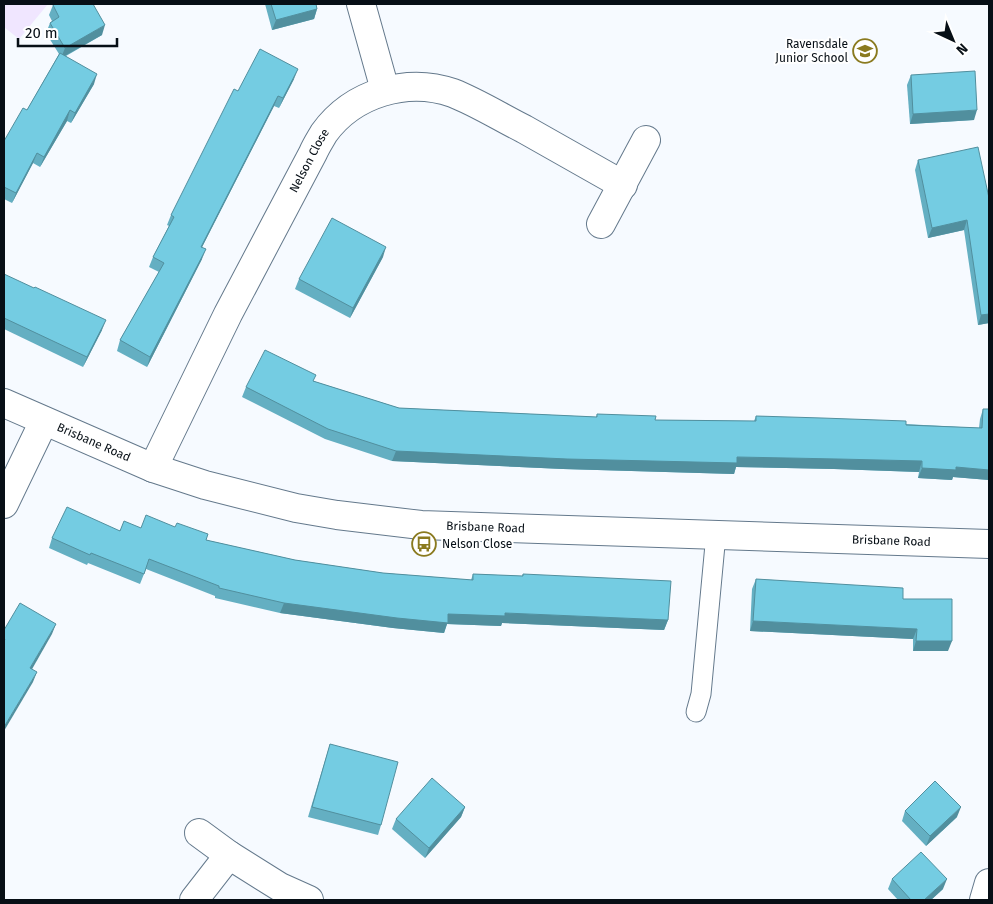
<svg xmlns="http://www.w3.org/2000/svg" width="993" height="904" viewBox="0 0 993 904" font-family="'Fira Sans',sans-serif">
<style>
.green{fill:#f0e6ff}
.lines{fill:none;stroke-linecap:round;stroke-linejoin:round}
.lane-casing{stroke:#64798c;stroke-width:21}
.street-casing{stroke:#64798c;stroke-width:30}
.secondary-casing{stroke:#64798c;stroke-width:30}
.lane{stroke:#fff;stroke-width:19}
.street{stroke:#fff;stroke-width:28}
.secondary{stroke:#fff;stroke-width:28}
.wall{fill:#64afc2}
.shaded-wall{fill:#518f9e}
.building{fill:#74cce2;stroke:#518f9e}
.labels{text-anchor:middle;stroke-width:4;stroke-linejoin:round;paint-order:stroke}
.poi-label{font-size:12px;fill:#070f16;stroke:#fff;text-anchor:end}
.street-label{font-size:12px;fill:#070f16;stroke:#fff}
</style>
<rect width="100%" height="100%" fill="#f6faff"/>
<!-- green -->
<path class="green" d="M4,4H48L19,39L4,27Z"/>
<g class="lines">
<!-- lane casing -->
<g class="lane-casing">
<path id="lane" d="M696,712L701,694L716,534"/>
</g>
<!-- street casing -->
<g class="street-casing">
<g id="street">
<path d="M361,4L385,90"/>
<path d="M601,224L646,140"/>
<path id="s1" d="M153,468L228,314L313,153C316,146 320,140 324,133C353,93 407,77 453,93C478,103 500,117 524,129C557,148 590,166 623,185"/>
<path d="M4,504L44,421"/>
<path d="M199,833L229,855"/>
<path d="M194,900L229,855L280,887L309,900"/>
<path d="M984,900L989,883"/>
</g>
</g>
<!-- secondary casing -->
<g class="secondary-casing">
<g id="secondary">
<path id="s2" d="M4,403L153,468L205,485L296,508L337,515L421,525L989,544"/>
</g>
</g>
<!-- lane -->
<use href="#lane" class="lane"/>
<!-- street -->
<use href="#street" class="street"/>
<!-- secondary -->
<use href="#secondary" class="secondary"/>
</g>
<!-- wall -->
<g class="wall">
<path d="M265,4H316L317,9L314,19L272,30Z"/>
<path d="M53,5L102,35L66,56L94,84L71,123L67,121L40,167L33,163L12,203L4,199V141L27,110L59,54L46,33L50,23L52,21L49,15Z"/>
<path d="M911,75L974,120L910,124L907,85Z"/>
<path d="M294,79L279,108L274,106L202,247V259L147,367L117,351L120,340L159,272L149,267L153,257L169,226L167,225L171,215L238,91Z"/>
<path d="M918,160L989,198V323L978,325L964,230L928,238L915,170Z"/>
<path d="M383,257L350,318L295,289L299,279Z"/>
<path d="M4,274L102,330L83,367L4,329Z"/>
<path d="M313,381L399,408L596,417L597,414L655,420L754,421L756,416L979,428L980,419L983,409L989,480L953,477L952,480L918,478L919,472L834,469L736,467L734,474L563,469L392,461L325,439L242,397L246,387Z"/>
<path d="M141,528L206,540L295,560L383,573L471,580L473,574L522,576L523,574L668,620L664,630L502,623L501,626L447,624L444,633L393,628L280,613L215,598V596L146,569L140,584L88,563L87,565L49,548L52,538Z"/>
<path d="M756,579L903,599L948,651H913V639L750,631L752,589Z"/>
<path d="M330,744L381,825L378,835L308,817Z"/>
<path d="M465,807L461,817L425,858L392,829L396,819Z"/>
<path d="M905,811L957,817L926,846L902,821Z"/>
<path d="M892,879L943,889L931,900H898L888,889Z"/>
</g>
<!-- shaded-wall -->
<g class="shaded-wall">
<path d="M317,9L314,19L272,30L276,20Z"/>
<path d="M105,25L102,35L61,58L65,48Z"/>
<path d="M298,69L294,79L279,108L283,98Z"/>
<path d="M97,74L94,84L71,123L75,113Z"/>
<path d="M278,96L274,106L197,257L201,247Z"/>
<path d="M70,110L67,121L40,167L44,157Z"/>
<path d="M977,110L974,120L910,124L913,114Z"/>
<path d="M37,153L33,163L12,203L16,193Z"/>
<path d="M967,220L964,230L928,238L932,228Z"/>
<path d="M386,247L383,257L350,318L353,308Z"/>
<path d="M206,249L202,259L147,367L150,357Z"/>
<path d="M989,314V323L978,325L981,315Z"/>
<path d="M106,320L102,330L83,367L87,357Z"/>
<path d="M396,451L838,459L922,461L919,472L834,469L736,467L734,474L563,469L392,461Z"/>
<path d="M956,467L989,470V480L953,477L952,480L918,478L922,468Z"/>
<path d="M284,603L448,614L505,613L668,620L664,630L502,623L501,626L447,624L444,633L393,628L280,613Z"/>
<path d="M753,621L917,629L913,639L750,631Z"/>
<path d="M56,624L52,634L27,678L30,668Z"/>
<path d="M916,641H952L948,651H913Z"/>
<path d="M37,672L33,682L4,731V727Z"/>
<path d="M465,807L461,817L425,858L429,848Z"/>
<path d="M961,807L957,817L926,846L930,836Z"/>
<path d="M947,879L943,889L931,900H924Z"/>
</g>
<!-- building -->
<g class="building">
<path d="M56,4H93L105,25L65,48L50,23L59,17L53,5Z"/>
<path d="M271,4H316L317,9L276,20Z"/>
<path d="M260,49L298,69L283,98L278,96L201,247L206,249L150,357L120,340L164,263L153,257L174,217L171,215L234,89L238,91Z"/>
<path d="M60,53L97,74L75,113L70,110L44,157L37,153L16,193L4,187V141L23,108L27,110Z"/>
<path d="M975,71L977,110L913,114L911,75Z"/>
<path d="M978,147L989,198V314L981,315L967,220L932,228L918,160Z"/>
<path d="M332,218L386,247L353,308L299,279Z"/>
<path d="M4,274L34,288L35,287L106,320L87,357L4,318Z"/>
<path d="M265,350L316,375L313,381L399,408L597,417V414L656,416L655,420L756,421V416L822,418L906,421V425L982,428L983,409H989V470L956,467V470L922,468V461L838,459L737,457V463L567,459L396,451L328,429L246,387Z"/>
<path d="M67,507L120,531L124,521L141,528L146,515L175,527L177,523L208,534L206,540L295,560L383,573L473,580V574L523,576V574L671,581L668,620L505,613V616L448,614V623L397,618L284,603L219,588V586L149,559L144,574L91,553L90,555L52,538Z"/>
<path d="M756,579L903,588V599H952V641H916L917,629L753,621Z"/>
<path d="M20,603L56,624L30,668L37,672L4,727V641L5,639L4,638V630Z"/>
<path d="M330,744L398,762L381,825L312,807Z"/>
<path d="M432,778L465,807L429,848L396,819Z"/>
<path d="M935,781L961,807L930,836L905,811Z"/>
<path d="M921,852L947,879L924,900H911L892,879Z"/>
</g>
<!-- icons -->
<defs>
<g id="school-ring" transform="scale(1.25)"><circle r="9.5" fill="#fff" stroke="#8a7a1f" stroke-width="1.5"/><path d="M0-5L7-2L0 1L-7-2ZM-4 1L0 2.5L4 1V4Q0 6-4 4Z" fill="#8a7a1f"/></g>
<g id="bus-ring" transform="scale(1.25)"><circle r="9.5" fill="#fff" stroke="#8a7a1f" stroke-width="1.5"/><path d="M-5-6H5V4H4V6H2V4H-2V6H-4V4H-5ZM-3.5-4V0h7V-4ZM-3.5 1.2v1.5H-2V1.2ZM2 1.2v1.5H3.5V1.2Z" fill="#8a7a1f"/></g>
</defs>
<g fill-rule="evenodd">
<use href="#school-ring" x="865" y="51"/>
<use href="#bus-ring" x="424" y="544"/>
</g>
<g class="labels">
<!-- poi labels -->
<g class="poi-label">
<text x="848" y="48">Ravensdale<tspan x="848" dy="14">Junior School</tspan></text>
<text x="442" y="548" text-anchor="start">Nelson Close</text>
</g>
<!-- street labels -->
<g class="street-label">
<text dy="4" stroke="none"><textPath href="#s1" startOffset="345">Nelson Close</textPath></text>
<text dy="4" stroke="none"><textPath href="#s2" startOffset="98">Brisbane Road</textPath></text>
<text dy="4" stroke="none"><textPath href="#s2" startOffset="502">Brisbane Road</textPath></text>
<text dy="4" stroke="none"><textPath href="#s2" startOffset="908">Brisbane Road</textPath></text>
</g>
</g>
<!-- border -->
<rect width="993" height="904" fill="none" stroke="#070f16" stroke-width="10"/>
<!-- north arrow -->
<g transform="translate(953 40) rotate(136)" stroke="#ffffff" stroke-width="4" paint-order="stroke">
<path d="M0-4L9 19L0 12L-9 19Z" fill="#070f16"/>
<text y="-8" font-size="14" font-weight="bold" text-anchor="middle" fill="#070f16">N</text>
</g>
<!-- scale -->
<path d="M18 38v8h99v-8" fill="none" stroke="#070f16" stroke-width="2.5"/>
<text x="25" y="38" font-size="15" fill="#070f16" stroke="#ffffff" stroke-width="4" paint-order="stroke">20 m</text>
</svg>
